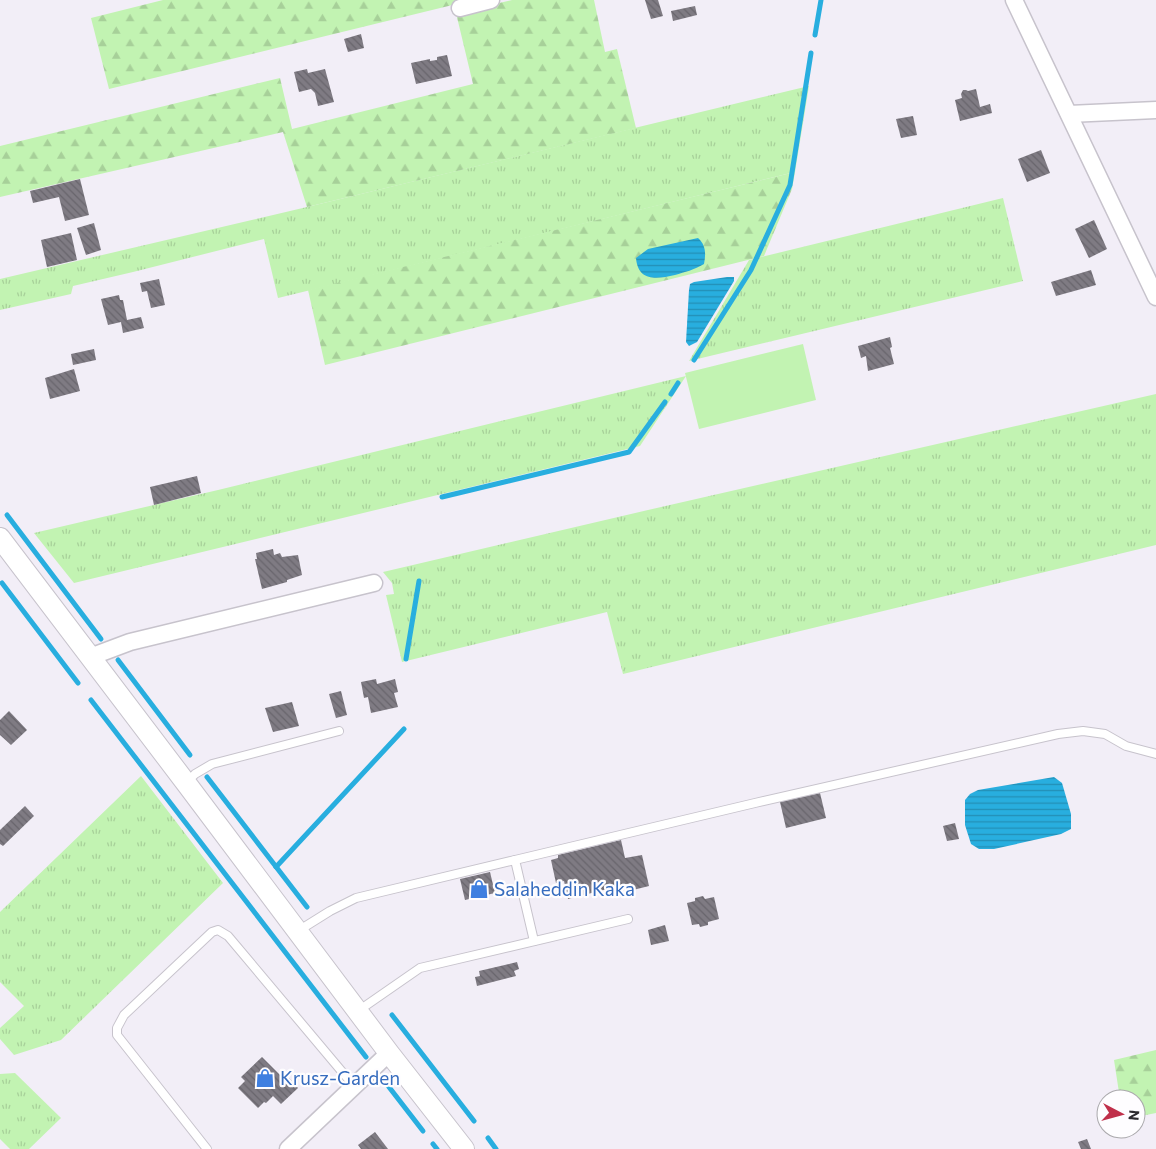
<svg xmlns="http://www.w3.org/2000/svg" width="1156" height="1149" viewBox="0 0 1156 1149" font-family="Commissioner,sans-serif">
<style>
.grass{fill:url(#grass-tufts)}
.forest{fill:url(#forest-firs)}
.garden{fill:#c2f3b2}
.water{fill:url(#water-rules)}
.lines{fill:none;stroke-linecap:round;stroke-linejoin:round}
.stream{stroke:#28aedf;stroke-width:5}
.building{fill:url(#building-back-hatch)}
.service-casing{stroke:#c7c3cc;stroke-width:10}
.minor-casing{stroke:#c7c3cc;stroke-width:19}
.tertiary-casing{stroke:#c7c3cc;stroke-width:22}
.service{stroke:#fff;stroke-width:8}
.minor{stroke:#fff;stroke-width:16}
.tertiary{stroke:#fff;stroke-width:20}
.labels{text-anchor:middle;stroke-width:4.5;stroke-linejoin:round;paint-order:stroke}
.shop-label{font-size:19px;fill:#366cbe;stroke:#fefdff;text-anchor:start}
</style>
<defs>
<pattern id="grass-tufts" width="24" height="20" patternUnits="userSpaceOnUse" patternTransform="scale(1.25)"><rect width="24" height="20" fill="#c2f3b2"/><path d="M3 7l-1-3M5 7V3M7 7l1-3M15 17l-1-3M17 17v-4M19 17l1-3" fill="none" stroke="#a7d099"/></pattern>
<pattern id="forest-firs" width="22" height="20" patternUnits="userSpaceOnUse" patternTransform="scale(1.25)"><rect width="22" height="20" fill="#c2f3b2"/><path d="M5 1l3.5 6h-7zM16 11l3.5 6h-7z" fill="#a7d099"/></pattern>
<pattern id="water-rules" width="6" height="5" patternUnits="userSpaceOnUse" patternTransform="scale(1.25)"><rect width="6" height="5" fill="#28aedf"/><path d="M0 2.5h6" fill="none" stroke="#238eb5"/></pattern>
<pattern id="building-back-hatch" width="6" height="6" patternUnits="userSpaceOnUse" patternTransform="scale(1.25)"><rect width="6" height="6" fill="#7f7b83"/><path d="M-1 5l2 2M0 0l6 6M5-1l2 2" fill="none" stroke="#68656c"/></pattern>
</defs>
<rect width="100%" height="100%" fill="#f2eef7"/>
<!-- grass -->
<g class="grass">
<path d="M809,86L795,172L278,298L264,239L133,272L73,286L71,294L0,310V279L307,207Z"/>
<path d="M1003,198L1023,281L689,361L749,260Z"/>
<path d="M686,376L640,446L74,583L34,533L218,490Z"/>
<path d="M1156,394V545L623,674L607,612L402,662L386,595L394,594L392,583L383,572L648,510Z"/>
<path d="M141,776L223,883L61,1040L14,1055L0,1039V1028L24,1006L0,982V912Z"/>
<path d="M15,1073L61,1118L29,1149H10L0,1139V1074Z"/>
</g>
<!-- forest -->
<g class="forest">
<path d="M163,0H473L109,89L91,18Z"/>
<path d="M512,0H594L605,52L617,49L636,128L307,207L283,132L0,197V146L280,78L292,129L473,84L456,13Z"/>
<path d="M795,172L792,189L764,256L325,365L308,290Z"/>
<path d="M1156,1050V1113L1136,1117V1099H1120L1114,1060Z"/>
</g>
<!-- garden -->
<path class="garden" d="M803,344L816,400L699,429L685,373Z"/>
<!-- water -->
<g class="water">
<path d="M698,238C706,245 706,254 704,264C694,270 685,272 675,275C657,279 638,282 636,258L648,249Z"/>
<path d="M727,277H734V281L697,342L689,346L686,342L689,290L690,284L694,282Z"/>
<path d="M1054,777L1062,783L1071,814V829L1061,834L994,849H979L971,844L965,825V800L970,794L978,790Z"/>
</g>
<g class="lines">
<!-- stream -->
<g class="stream">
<path d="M815,35L821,0"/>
<path d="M694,360L751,270L790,185L811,53"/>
<path d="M671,394L678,383"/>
<path d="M442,497L629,452L665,402"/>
<path d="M7,515L101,639"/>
<path d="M2,583L78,683"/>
<path d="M406,659L419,581"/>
<path d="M118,660L190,755"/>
<path d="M91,700L366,1057"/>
<path d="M207,777L307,907"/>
<path d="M276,867L404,729"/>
<path d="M392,1015L474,1121"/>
<path d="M382,1078L423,1131"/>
<path d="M488,1138L496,1149"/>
<path d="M433,1144L437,1149"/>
</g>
</g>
<!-- building -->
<g class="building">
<path d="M645,0H658L663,16L651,19Z"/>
<path d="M695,6L697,15L673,21L671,11Z"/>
<path d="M361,34L364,48L348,52L344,39Z"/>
<path d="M447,55L452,76L416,84L411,63L430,59V61L437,60V57Z"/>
<path d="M307,69L308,73L325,69L334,102L318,106L315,93L311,89L299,92L294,72Z"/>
<path d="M976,89L980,107L990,104L992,113L960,121L955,100L962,98L961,94L963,90H966L968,91Z"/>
<path d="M913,116L917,135L901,138L896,119Z"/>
<path d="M1041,150L1050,173L1027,182L1018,159Z"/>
<path d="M80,179L89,215L65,221L59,197L33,203L30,191Z"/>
<path d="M1094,220L1107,249L1089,258L1075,229Z"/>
<path d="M94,223L101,250L86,255L77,228Z"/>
<path d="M71,233L77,260L47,267L41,240Z"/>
<path d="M1091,270L1096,285L1056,296L1051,282Z"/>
<path d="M159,279L165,305L151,308L147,291L142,292L140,283Z"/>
<path d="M119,295L120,300H123L127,320L141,317L144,328L123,333L121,322L108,325L101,299Z"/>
<path d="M890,337L892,347L890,348L894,364L868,371L866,356L861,358L858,346Z"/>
<path d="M94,349L96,360L73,365L71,354Z"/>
<path d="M74,369L80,391L50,399L45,378Z"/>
<path d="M197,476L201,493L154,505L150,487Z"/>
<path d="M273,549L274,555L280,553L282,557L298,555L302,575L287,580V582L262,589L255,559H257L256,553Z"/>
<path d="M376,679L377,684L395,679L398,692L394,693L398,707L371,713L368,697L364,698L361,682Z"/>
<path d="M341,691L347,715L336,718L329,694Z"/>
<path d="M292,702L299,726L273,732L265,708Z"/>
<path d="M9,711L27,730L11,745L0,735V720Z"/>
<path d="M820,793L826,818L786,828L780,802Z"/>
<path d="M25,806L34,816L3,846L0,844V830Z"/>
<path d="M955,823L959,839L947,841L943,826Z"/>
<path d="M621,840L625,858L642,855L649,886L633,890L631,883L568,899L564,881L556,883L551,860L558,858V855Z"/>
<path d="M490,872L495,893L465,900L460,879Z"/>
<path d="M703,896L705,899L714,897L719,919L708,922V925L700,927L699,924L692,925L687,903L695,901V898Z"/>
<path d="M665,925L669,941L651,945L648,930Z"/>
<path d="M517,962L519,969L514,971L516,976L477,986L475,977L480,976L479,971Z"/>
<path d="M262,1057L286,1081L289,1078L298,1088L281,1104L273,1096L266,1103L264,1102L258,1108L238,1088L245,1081L241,1077Z"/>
<path d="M375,1132L388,1149H361L358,1145Z"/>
<path d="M1087,1139L1091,1149H1081L1078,1142Z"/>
</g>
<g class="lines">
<!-- service casing -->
<g class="service-casing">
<g id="service">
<path d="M186,783L195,774L212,764L339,731"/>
<path d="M298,931L330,911L356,898L515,860"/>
<path d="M534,941L515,860L755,803L1058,734L1083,731L1105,734L1126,746L1156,754"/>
<path d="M358,1011L420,968L628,919"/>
<path d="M207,1149L117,1035V1028L124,1015L212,932L218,930L228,936L354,1086"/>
</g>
</g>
<!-- minor casing -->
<g class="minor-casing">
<g id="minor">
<path d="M1014,0L1156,297"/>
<path d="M460,8L491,0"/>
<path d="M1069,114L1156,110"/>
<path d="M90,657L130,642L374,583"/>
<path d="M288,1149L389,1053"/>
</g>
</g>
<!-- tertiary casing -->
<g class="tertiary-casing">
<path id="tertiary" d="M0,538L186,783L389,1053L464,1149"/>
</g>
<!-- service -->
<use href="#service" class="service"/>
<!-- minor -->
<use href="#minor" class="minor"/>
<!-- tertiary -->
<use href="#tertiary" class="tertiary"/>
</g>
<!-- icons -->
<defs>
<g id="shop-bare" transform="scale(1.5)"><path d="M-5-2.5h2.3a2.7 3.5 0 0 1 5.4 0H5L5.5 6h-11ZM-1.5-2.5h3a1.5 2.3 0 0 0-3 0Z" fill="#3f7fe0" stroke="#fefdff" stroke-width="2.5" paint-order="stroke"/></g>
</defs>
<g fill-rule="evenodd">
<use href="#shop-bare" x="479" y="889"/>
<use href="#shop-bare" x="265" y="1078"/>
</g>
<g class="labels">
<!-- shop labels -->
<g class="shop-label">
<text x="494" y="896">Salaheddin Kaka</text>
<text x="280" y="1085">Krusz-Garden</text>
</g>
</g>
<!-- north arrow -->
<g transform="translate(1121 1114) rotate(96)"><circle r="24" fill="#fefdff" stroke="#aaa9ac"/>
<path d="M0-4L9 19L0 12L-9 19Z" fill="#c02f4a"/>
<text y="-8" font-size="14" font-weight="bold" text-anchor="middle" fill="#2d2b2f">N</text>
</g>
</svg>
